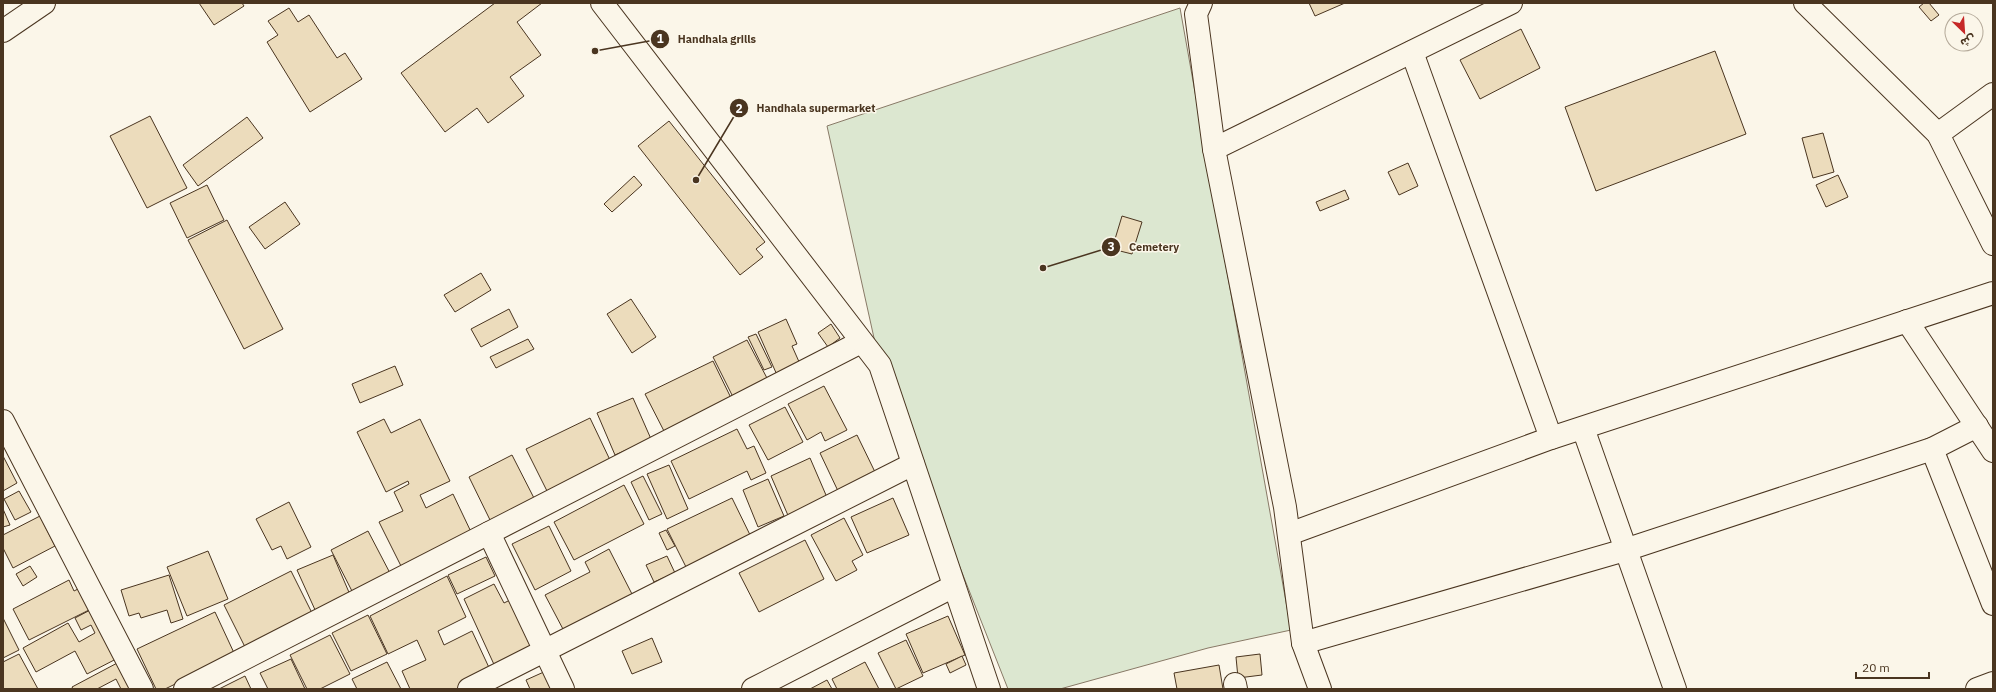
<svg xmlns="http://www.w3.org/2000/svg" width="1996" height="692" viewBox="0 0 1996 692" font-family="'IBM Plex Sans','Noto Sans Arabic',sans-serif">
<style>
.green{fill:#dce7d0;stroke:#887966}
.building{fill:#ecdcbc;stroke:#4a3520}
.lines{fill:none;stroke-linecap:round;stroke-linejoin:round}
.minor-casing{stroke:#4a3520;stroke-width:24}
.tertiary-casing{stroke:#4a3520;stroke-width:24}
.minor{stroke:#fbf6e9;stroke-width:22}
.tertiary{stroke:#fbf6e9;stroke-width:22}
.leader{fill:none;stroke:#4a3520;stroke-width:1.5}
.callout-dot{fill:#4a3520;stroke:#fbf6e9;stroke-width:1.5}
.mark-label{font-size:12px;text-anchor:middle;font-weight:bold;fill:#fff}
.callout-label{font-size:11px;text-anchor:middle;font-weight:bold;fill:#4a3520;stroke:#fbf6e9;stroke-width:3;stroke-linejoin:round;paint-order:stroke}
</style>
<rect width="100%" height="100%" fill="#fbf6e9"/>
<!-- green -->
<path class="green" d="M1180,8L1291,630L1208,648L1060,689H1008L880,365L827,126Z"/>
<!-- building -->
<g class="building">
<path d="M199,3H242L244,6L214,25Z"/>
<path d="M495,3H542L517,22L541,55L510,77L524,96L488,123L477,108L445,132L401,73Z"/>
<path d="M1309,3H1345L1315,16Z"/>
<path d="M1924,3H1929L1939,15L1931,21L1919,7Z"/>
<path d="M289,8L298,22L309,15L337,58L345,53L362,79L310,112L267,42L278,35L268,21Z"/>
<path d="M1521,29L1540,68L1480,99L1460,60Z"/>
<path d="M1715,51L1746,134L1596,191L1565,107Z"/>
<path d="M150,116L187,188L147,208L110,136Z"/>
<path d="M247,117L263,138L198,186L183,165Z"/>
<path d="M669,121L765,242L756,249L763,257L740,275L638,146Z"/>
<path d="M1823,133L1834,172L1813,178L1802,138Z"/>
<path d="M1408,163L1418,186L1399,195L1388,172Z"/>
<path d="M1838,175L1848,197L1826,207L1816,185Z"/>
<path d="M634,176L642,185L612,212L604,204Z"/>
<path d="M207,185L224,220L187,238L170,203Z"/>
<path d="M1345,190L1349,199L1320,211L1316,202Z"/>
<path d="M285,202L300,224L265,249L249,227Z"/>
<path d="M1122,216L1142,222L1132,254L1112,249Z"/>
<path d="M227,220L283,329L244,349L188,240Z"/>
<path d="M481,273L491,290L455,312L444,295Z"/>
<path d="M631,299L656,337L632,353L607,314Z"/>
<path d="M509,309L518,327L481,347L471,329Z"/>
<path d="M786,319L797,344L792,346L800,364L777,375L758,332Z"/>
<path d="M831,324L840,338L828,347L818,333Z"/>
<path d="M756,334L772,367L764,370L748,337Z"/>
<path d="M528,339L534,349L496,368L490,357Z"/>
<path d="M747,340L768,380L733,397L713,357Z"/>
<path d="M713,361L732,400L665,433L645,394Z"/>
<path d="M395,366L403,385L360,403L352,384Z"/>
<path d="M824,386L847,430L825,441L821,432L807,440L788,404Z"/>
<path d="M633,398L651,439L615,455L597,413Z"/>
<path d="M785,407L803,442L768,460L749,425Z"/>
<path d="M590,418L610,460L547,491L526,449Z"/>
<path d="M384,419L391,433L420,419L450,481L420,495L426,508L453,494L472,534L402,568L379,522L403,511L394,492L409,484L408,481L386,492L357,432Z"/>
<path d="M737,429L747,449L754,446L766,473L751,480L747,471L689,499L671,461Z"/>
<path d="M857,435L875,472L838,491L820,453Z"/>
<path d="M512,455L536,502L492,524L469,477Z"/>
<path d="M3,456L17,483L3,491Z"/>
<path d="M810,458L829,502L790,520L771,476Z"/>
<path d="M669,465L688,509L667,519L647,474Z"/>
<path d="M643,476L662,514L649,520L631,482Z"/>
<path d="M768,479L784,516L758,527L743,490Z"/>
<path d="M624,485L644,524L574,560L554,522Z"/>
<path d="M19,491L31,512L15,520L4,499Z"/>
<path d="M732,498L753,541L687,569L667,529Z"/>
<path d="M893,498L909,535L867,553L851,517Z"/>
<path d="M289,502L311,547L287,559L281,546L272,550L256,519Z"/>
<path d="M3,509L10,525L3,527Z"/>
<path d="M40,516L55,546L13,568L3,548V535Z"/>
<path d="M844,518L863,555L852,561L857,570L836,581L811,535Z"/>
<path d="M549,526L571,571L535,590L512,544Z"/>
<path d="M666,530L675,546L667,550L659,533Z"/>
<path d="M368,531L391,575L354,595L331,550Z"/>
<path d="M805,540L824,579L759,612L739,573Z"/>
<path d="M609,549L633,596L564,631L545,595L590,572L585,562Z"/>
<path d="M208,551L228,599L187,616L167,567Z"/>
<path d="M333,555L351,597L316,612L297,570Z"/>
<path d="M667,556L675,573L654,582L646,565Z"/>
<path d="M486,557L495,576L457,594L448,575Z"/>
<path d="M30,566L37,577L23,586L16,574Z"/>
<path d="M291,571L312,613L245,647L224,605Z"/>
<path d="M169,575L183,619L171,623L167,610L141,618L139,613L129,616L121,590Z"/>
<path d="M447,576L466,617L438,631L444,645L472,631L492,674L461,689H410L402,671L426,660L417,640L388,654L370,616Z"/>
<path d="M69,580L74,591L80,588L91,609L29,640L13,609Z"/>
<path d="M494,584L504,603L510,600L535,652L497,671L464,599Z"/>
<path d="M94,608L120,657L87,674L75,651L36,672L23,648L68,623L79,642L95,633L91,625L81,630L75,618Z"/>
<path d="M215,612L235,655L165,689H156L137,649Z"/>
<path d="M368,615L387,654L351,671L332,633Z"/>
<path d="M948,616L965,655L923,673L906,634Z"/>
<path d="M3,618L19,650L3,658Z"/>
<path d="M330,635L350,674L320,689H307L290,655Z"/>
<path d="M652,638L662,662L632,674L622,651Z"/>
<path d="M906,640L923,676L896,689L878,653Z"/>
<path d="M19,654L38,689H3V662Z"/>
<path d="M1260,654L1262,675L1238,678L1236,657Z"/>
<path d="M962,656L966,665L950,673L946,664Z"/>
<path d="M291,659L305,689H268L260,673Z"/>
<path d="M121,661L136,689H121L116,679L97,689H73L72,687Z"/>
<path d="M387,662L401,689H357L352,679Z"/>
<path d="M865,662L879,689H837L832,679Z"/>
<path d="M1219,665L1223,689H1177L1174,673Z"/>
<path d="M546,671L554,689H530L526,680Z"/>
<path d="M245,676L251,689H219Z"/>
<path d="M827,680L832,689H810Z"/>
</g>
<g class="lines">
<!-- minor casing -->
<g class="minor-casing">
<g id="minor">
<path d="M1201,3L1196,14L1214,149"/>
<path d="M1805,3L1938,134L1993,244"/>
<path d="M1412,52L1551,438"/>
<path d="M1938,134L1993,94"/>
<path d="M1907,321L1993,451"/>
<path d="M3,421L142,689"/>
<path d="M1583,428L1675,689"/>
<path d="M1932,449L1993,604"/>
<path d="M489,533L563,689"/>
<path d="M1289,534L1551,438L1993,293"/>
<path d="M1303,643L1625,550L1932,449L1977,426"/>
<path d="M1235,684L1236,689"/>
<path d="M185,689L861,342"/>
<path d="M469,689L913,464"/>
<path d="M753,689L954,586"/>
<path d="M1320,689L1303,643L1285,507L1214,149L1511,3"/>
<path d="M1977,689L1993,683"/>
</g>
</g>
<!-- tertiary casing -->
<g class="tertiary-casing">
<g id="tertiary">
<path d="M602,3L880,365L989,689"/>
<path d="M3,31L44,3"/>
</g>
</g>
<!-- minor -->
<use href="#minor" class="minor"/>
<!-- tertiary -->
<use href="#tertiary" class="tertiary"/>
</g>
<!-- callouts -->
<path class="leader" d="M595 51L660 39M696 180L739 108M1043 268L1111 247"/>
<g class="callout-dot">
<circle cx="595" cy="51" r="4"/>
<circle cx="696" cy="180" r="4"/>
<circle cx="1043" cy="268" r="4"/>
<circle cx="660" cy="39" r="10"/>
<circle cx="739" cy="108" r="10"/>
<circle cx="1111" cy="247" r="10"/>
</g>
<g class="mark-label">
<text x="660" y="43">1</text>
<text x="739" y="113">2</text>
<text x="1111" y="251">3</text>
</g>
<g class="callout-label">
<text x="717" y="43">Handhala grills</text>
<text x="816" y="112">Handhala supermarket</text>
<text x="1154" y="251">Cemetery</text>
</g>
<!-- border -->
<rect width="1996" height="692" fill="none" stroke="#4a3520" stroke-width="8"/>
<!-- north arrow -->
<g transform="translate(1964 32) rotate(155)"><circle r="19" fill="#fbf6e9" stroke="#b4a999"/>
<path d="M0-3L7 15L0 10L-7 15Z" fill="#c62828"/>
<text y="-6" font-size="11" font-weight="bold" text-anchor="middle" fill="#4a3520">ش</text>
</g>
<!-- scale -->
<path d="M1856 672v6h73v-6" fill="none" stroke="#4a3520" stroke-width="2"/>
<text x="1862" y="672" font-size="12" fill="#4a3520" stroke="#fbf6e9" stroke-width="3" paint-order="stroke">20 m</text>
</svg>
